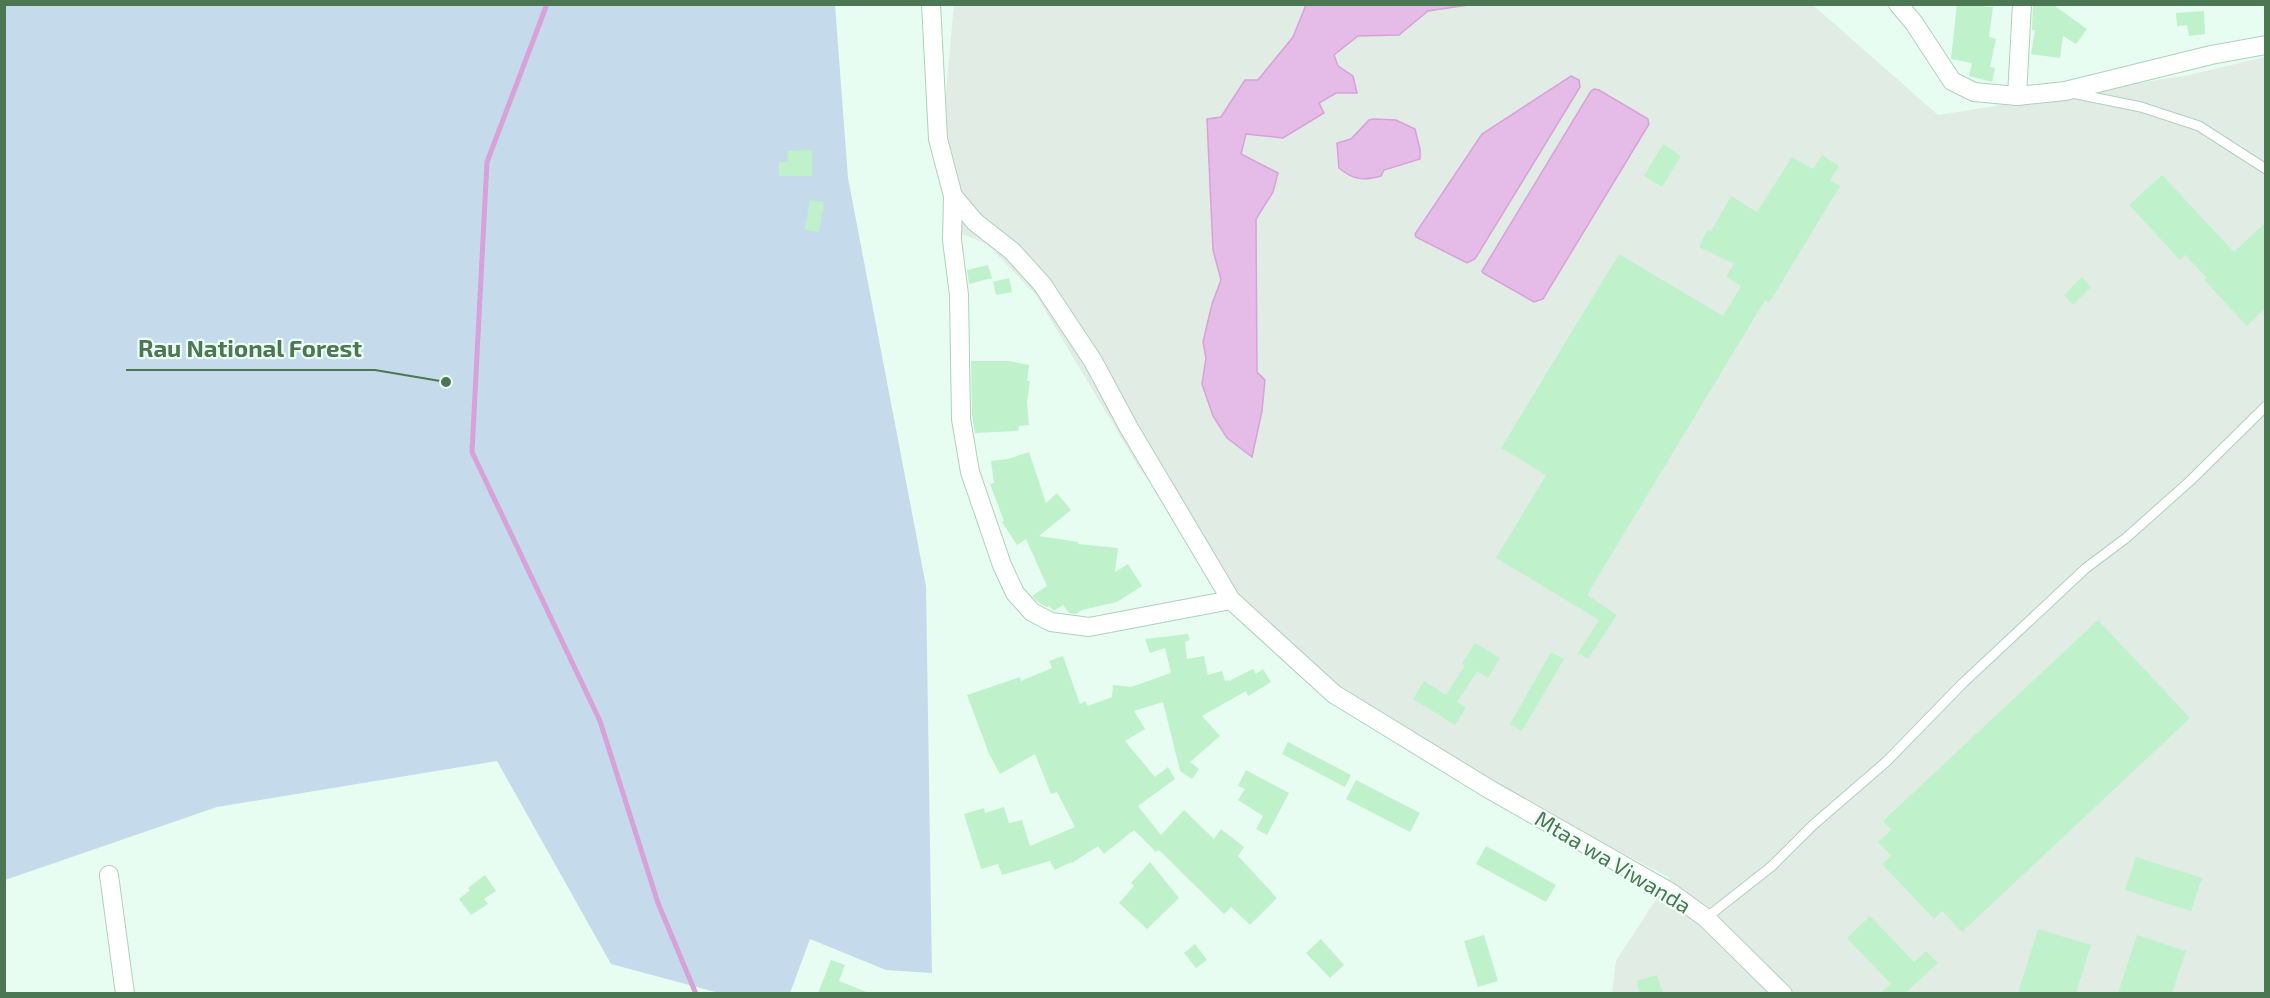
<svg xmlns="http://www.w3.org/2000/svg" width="2270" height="998" viewBox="0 0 2270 998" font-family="'Exo 2',sans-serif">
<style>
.industrial{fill:#e1ede4}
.green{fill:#c5dbeb}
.water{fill:#e5bbe7;stroke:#d8a1d9;stroke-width:1.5}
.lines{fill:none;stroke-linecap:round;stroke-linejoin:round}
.stream{stroke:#d8a1d9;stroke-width:5}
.building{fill:#bff2ca}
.lane-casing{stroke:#afd1b9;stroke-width:11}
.street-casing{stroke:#afd1b9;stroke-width:20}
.lane{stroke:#fff;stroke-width:9}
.street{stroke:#fff;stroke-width:18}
.labels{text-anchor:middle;stroke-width:4.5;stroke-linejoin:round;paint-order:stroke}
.street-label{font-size:22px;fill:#4b7753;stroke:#eefff5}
.leader{fill:none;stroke:#4b7753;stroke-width:2}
.callout-dot{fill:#4b7753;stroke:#eefff5;stroke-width:2}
.callout-label{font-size:24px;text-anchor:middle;font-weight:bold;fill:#4b7753;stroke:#eefff5;stroke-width:4.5;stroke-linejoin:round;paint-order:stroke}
</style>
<rect width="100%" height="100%" fill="#e7fdf1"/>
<!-- industrial -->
<path class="industrial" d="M954,4L1813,5L1938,115L2189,75L2265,57V993H1612L1616,961L1670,878L1371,721L1229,599L1199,545L1138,466L1036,295L987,244L952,230L944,114Z"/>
<!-- green -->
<path class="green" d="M4,5H835L848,178L926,586L932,973L886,970L810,939L790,993H719L611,964L497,761L217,807L5,880Z"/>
<!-- water -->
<g class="water">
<path d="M1306,5H1468L1428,11L1399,35L1358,36L1334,55L1338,66L1353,76L1357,93H1336L1319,103L1324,113L1283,138L1246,134L1241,154L1278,173L1273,192L1256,219L1257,372L1265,380L1262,411L1252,457L1227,438L1213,416L1202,384L1206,358L1203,342L1212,304L1221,280L1213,250L1207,119L1221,117L1245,80H1258L1293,37Z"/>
<path d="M1571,76L1579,80L1580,87L1475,259L1467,263L1416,237L1415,234L1482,134Z"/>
<path d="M1594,89L1599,90L1648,119L1649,124L1543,299L1534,302L1483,273L1482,271L1591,91Z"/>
<path d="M1374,119L1396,120L1415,129L1420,149V159L1384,170L1381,176C1364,181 1353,180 1339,168L1337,143L1351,139L1369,120Z"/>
</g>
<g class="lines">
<!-- stream -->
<path class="stream" d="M547,4L487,162L472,452L600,721L658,903L696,994"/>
</g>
<!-- building -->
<g class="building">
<path d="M1957,4L1993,7L1989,37L1996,39L1990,67L1995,68L1992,82L1969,76L1972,63L1951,59Z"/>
<path d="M2033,4H2052L2087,29L2076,44L2063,36L2060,58L2031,54L2035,30H2032Z"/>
<path d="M2204,11L2205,34L2189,36L2187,25L2177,26L2176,13Z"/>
<path d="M1663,144L1681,156L1662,187L1644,176Z"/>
<path d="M812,150V176H779V162H788L787,151Z"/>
<path d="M1822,155L1839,166L1830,180L1840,186L1769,303L1765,300L1587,595L1617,615L1588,659L1578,653L1599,620L1496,558L1546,475L1501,448L1619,254L1723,316L1741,286L1726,277L1734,264L1699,247L1707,230L1711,231L1731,196L1757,212L1792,157L1813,169Z"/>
<path d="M2162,175L2234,252L2265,223V308L2247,326L2204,280L2207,278L2185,255L2180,260L2129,205Z"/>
<path d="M810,200L824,202L819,232L805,230Z"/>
<path d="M988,265L992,278L969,284L967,270Z"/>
<path d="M2082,277L2091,287L2073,305L2064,295Z"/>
<path d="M1009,278L1012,292L996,295L993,282Z"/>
<path d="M971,361H1009L1029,365L1027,381H1030L1027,402L1029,425L1019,426L1018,431L975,433L972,415Z"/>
<path d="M1029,452L1046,503L1057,493L1071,510L1039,536L1078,542V544L1118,548L1115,572L1128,564L1142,586L1117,602L1082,610L1076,614L1069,613L1063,605L1054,611L1049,606L1047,607L1039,603L1032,596L1047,586L1026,539L1017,545L1002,522L1004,521L990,484L994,483L991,461L1008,459Z"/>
<path d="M2098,620L2190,718L1962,932L1942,911L1934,919L1882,864L1891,856L1878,842L1891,830L1883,821Z"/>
<path d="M1188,634L1190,640L1185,642L1187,659L1204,656L1208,675L1222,671L1225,681L1228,680L1229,681L1253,669L1256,674L1263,669L1271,682L1248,696L1246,691L1202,716L1220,736L1190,762L1199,769L1192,779L1180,771L1163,702L1134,711L1145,729L1125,741L1155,777L1168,767L1175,779L1138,806L1161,835L1184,810L1214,839L1221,829L1244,847L1238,856L1277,898L1250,925L1231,907L1224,914L1159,850L1156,852L1134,830L1104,854L1098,846L1072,863L1071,862L1055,870L1050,861L1002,875L998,864L981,869L964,814L984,808L985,813L1004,807L1009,823L1022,820L1030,846L1075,827L1057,792L1051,794L1035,754L1000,774L989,754L967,695L1020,677L1021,681L1052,668L1049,661L1063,656L1080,704L1085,701L1088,706L1112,697L1113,685L1131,687L1171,673L1165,648L1150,653L1145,639Z"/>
<path d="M1475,643L1500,658L1488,678L1477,671L1457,702L1466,707L1455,725L1413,699L1424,681L1446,695L1465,665L1462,664Z"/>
<path d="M1551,652L1564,659L1522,731L1510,724Z"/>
<path d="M1288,742L1351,775L1345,787L1282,754Z"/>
<path d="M1246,770L1289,793L1267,835L1256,829L1263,816L1238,800L1245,789L1238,786Z"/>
<path d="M1356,780L1420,813L1410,832L1346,799Z"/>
<path d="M1486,846L1556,885L1546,902L1476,864Z"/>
<path d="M2136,857L2202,878L2191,911L2125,890Z"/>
<path d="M1150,862L1179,898L1147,929L1119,903L1134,886L1131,883Z"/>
<path d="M485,875L496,891L484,899L488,904L471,915L459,899L470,890L468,888Z"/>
<path d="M1870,916L1914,962L1926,951L1938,963L1905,993H1880L1891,984L1847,938Z"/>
<path d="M2038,929L2091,945L2076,993H2018Z"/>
<path d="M1484,935L1498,981L1478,987L1464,941Z"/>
<path d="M2137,935L2186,951L2172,993H2118Z"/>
<path d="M1321,939L1344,965L1330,978L1306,953Z"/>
<path d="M1195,944L1207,960L1196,968L1184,953Z"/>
<path d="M831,960L845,965L839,981L869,993H818Z"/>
<path d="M1657,975L1663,993H1640L1636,981Z"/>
</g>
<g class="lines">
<!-- lane casing -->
<g class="lane-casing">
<g id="lane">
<path d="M2072,93L2141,107L2199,126L2266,169"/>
<path d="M1706,918L1772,866L1813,825L1887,761L1963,683L2086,568L2126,538L2190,481L2266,406"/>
</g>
</g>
<!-- street casing -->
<g class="street-casing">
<g id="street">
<path d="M931,4L938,139L953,196L975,222L1012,251L1042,284L1093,361L1129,428L1231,600L1334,694L1489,789L1670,892L1706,918L1783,994"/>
<path d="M1898,4L1914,23L1952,81L1974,92L2017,96L2065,91L2211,55L2266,45"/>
<path d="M2017,96L2022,4"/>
<path d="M953,196L952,240L959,295L961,419L970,472L1002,565L1015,593L1032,612L1051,622L1089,627L1231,600"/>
<path d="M109,875L125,994"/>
</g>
</g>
<!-- lane -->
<use href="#lane" class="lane"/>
<!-- street -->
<use href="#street" class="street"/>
</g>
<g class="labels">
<!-- street labels -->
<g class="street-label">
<text transform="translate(1613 862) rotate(31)" y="8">Mtaa wa Viwanda</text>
</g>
</g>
<!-- callouts -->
<path class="leader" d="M446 382L375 370H126"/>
<circle class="callout-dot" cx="446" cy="382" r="6"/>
<g class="callout-label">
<text x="250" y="357">Rau National Forest</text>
</g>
<!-- border -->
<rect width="2270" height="998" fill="none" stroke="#4b7753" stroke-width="12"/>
</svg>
